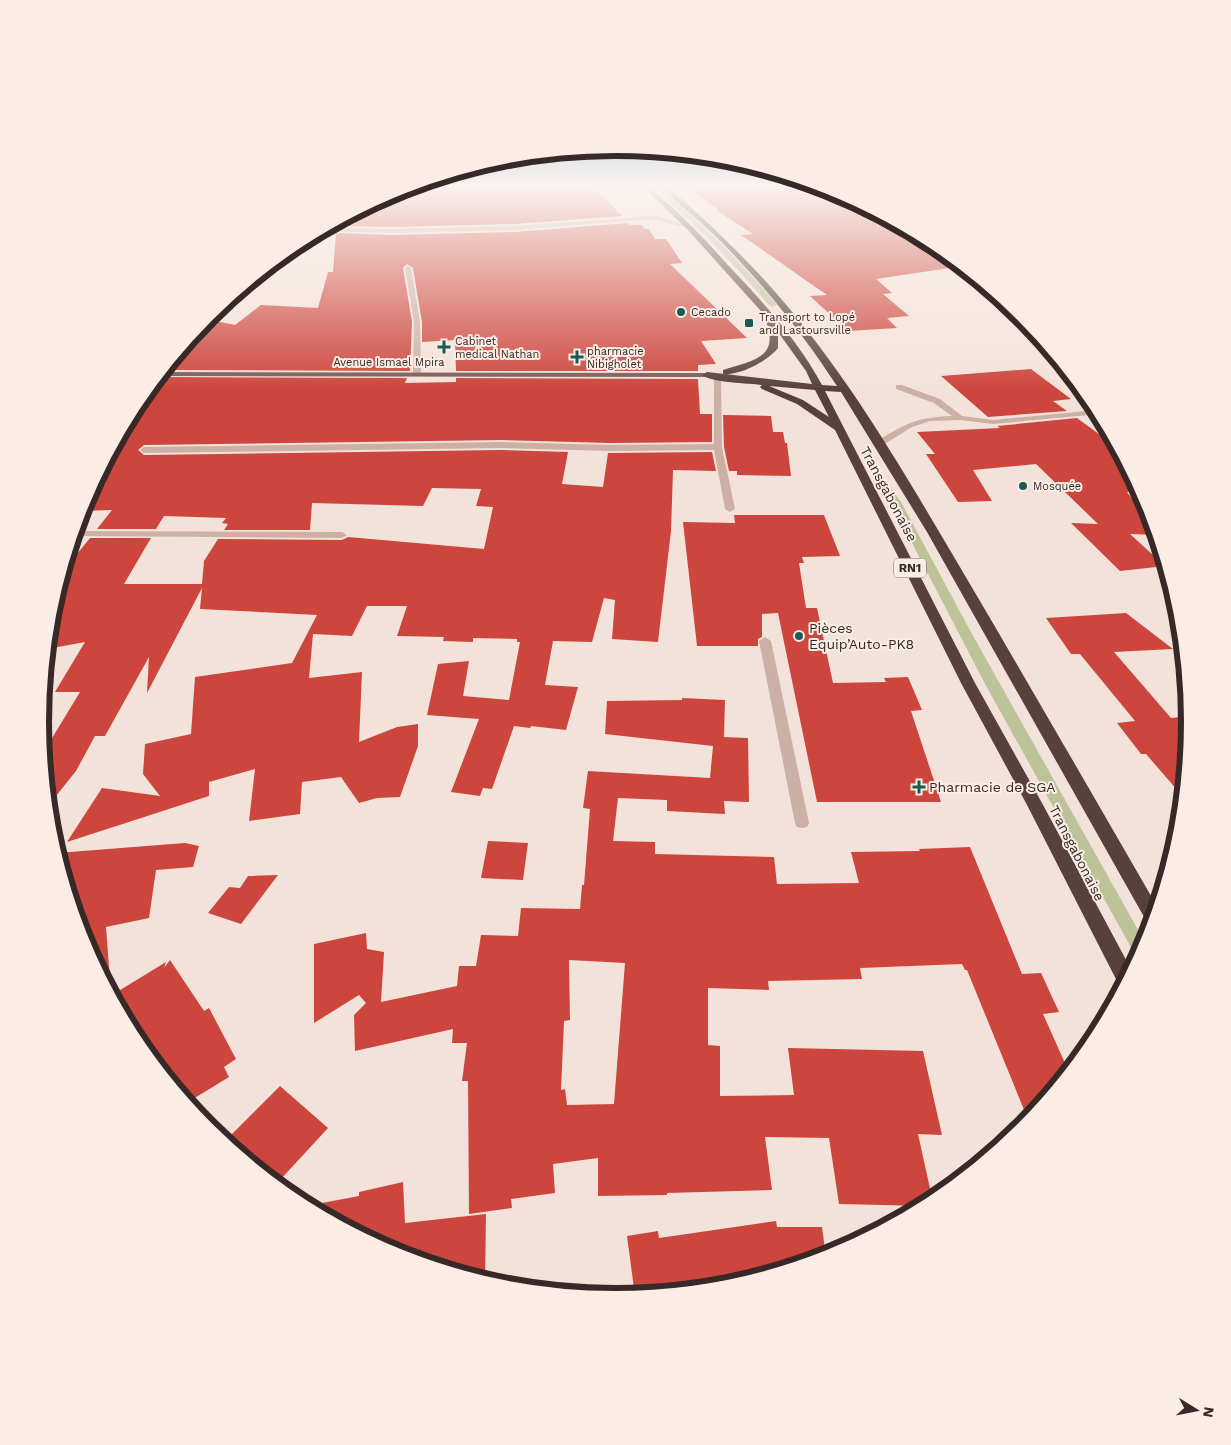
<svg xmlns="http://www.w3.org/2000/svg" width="1231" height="1445" viewBox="0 0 1231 1445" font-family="'Work Sans',sans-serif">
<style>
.green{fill:#bcc399}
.building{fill:#cd463d;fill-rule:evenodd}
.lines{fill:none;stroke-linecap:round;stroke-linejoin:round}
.minor{fill:#ccb0a5;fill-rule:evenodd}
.major{fill:#7a5c57;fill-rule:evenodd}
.highway{fill:#58413d;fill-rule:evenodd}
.poi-dot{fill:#1a5b53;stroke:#faede6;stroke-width:2}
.labels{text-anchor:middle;stroke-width:4;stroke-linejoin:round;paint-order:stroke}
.far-poi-label{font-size:11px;fill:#372927;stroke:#faede6;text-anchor:start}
.far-street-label{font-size:11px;fill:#372927;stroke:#faede6}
.shield{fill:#faede6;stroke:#726460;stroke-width:1}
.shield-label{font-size:12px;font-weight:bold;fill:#372927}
.street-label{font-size:14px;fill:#372927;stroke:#faede6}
.poi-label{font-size:14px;fill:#372927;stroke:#faede6;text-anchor:start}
.rim{fill:none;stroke:#372927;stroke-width:6}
</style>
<rect width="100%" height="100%" fill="#f3e2d9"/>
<!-- green -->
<g class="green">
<path d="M653,188H659C702,223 742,263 777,305L772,307L768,304C732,262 695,223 653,188Z"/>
<path d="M889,486L901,502L972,634L1146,944L1138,960L984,682L883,487Z"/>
</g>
<!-- building -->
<g class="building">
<path d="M405,188H595L622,216L515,224L393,227L336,226V222L396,191Z"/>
<path d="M687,188H813L892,221L935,244L963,266L876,279L892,293L883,294L909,316L887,318L897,328L848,331L810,296L827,295L741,235L753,234L716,210H719Z"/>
<path d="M628,223L630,225H642L645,229H649L655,239H666L682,263L670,264L747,338L701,341L716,364L698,365V371H456L455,340L422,342V322L413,268L407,264L403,268L412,322L410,371L164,370L206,319L235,325L261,305L318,308L328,272H333L336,233L393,235L515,232Z"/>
<path d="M1031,369L1071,399L1053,401L1067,411L988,417L941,376Z"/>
<path d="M158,377L407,378L405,383L456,382V378L698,379L700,414H712V442L611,443L501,440L144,445L138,450L144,455L501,450L568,452L562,484L603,487L608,453L712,452L716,471L673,470L671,531L658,642L612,639L615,600L604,598L592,642L553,641L545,685L578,687L566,730L531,726L530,728L514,726L492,789L483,788L480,796L451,792L479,719L427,715L438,664L469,661L463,696L509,700L520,642H517V639L473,638V642L443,641L444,637L397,636L407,606H367L352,636L313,634L309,678L362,672L359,742L397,727L418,724V746L400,797L377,798L359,803L341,777L302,782L300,814L249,821L255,769L209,782V796L67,842L102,788L160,796L143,774L145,744L191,734L195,677L292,663L317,615L200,609L202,588L147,693L149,657L105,736H95L76,771L48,806L43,753L80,692H55L85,642L47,649L51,610L68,554H77L90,538H151L124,584H202L204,561L218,539L342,540L348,537L484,549L493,507L476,506L481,489L432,488L423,506L312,503L310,530H224L228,524L222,523L226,518L164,516L156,529H97L112,510L81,511L84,502L137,403Z"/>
<path d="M723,415L771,416L773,432H783L785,443H787L791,476L737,475V471H729L724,447Z"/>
<path d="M1077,418L1118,448L1141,490L1127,492L1155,528L1157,535L1130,534L1165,566L1120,571L1071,523L1098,524L1036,464L973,470L992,501L958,502L926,454H935L917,432L1000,428L997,426Z"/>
<path d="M734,515H824L840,556L802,557L804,563H799L806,608H817L833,683L886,682L884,678L908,677L922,710L911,711L941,802H817L778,613L762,614V637L758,639V646H697L683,522L735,523Z"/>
<path d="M1126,613L1173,649L1114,652L1171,718L1190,716L1184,798L1146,754H1141L1117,723L1135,721L1080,654H1071L1046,618Z"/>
<path d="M682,698L725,700L724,737L748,738L749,802L724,801L725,814L667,811V800L618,798L613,841L655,842V854L774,857L777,884L859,883L851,852L920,851L919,849L970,847L1022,974L1041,973L1059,1012L1043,1014L1069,1072L1029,1122L967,970H965L962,964L860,968L862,979L768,981L769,990L708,988V1045L720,1046V1096L794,1095L788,1048L923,1051L942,1135L918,1134L933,1202L925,1206L839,1204L829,1138L765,1137L772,1190L667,1193V1195L598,1196V1158L553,1164L555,1193L511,1199L512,1208L469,1214L468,1081H462L467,1043H452L453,1029L355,1051L354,1015L366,1003L359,995L314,1023V944L366,933L367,949L384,952L381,1002L457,986L459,966H476L481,935L518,936L521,908L580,909L582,885H584L590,809L583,808L588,771L710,778L713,746L605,734L607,701L682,700ZM569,960L625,963L614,1104L567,1105L565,1089L561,1090L564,1021L570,1020Z"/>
<path d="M488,841L528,843L523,880L481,878Z"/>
<path d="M185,843L199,846L193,867L156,870L149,918L106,927L111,993L84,942L57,853Z"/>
<path d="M278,875L241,924L208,913L229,887L240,888L248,876Z"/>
<path d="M170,960L204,1011L209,1008L236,1059L224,1067L229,1077L193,1099L154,1062L137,1042L112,995L166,962L164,968Z"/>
<path d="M280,1086L328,1128L280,1180L231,1135Z"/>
<path d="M403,1182L405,1223L486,1214L485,1282L395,1254L306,1206L359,1196V1192Z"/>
<path d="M776,1221L777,1227H822L826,1257L727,1287L635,1296L627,1236L658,1231L659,1238Z"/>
</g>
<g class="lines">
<!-- minor -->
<g class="minor">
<path d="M655,216L691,226L688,228L653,219L515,230L393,233L321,231L325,228L393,229L515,226Z"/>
<path d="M408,266L411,268L420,322L421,374L417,376L413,374L414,322L405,268Z"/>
<path d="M714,376L721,378L722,447L735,509L730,512L725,509L714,450L611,451L501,448L144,453L140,450L144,447L501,442L611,445L714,444Z"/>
<path d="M896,385H902L940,399L962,416L993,420L1098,410L1100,414L993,424L960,420L930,421L912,427L883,445H877V441C905,424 918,417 952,416L934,403L896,389Z"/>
<path d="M81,531L342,532L347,535L342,538L78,536V532Z"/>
<path d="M765,637L771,641L809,823L807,827L802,828L797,827L795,823L759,641Z"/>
</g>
<!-- major -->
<path class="major" d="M162,372L707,373L711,375L707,377L159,376Z"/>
<!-- highway -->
<path class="highway" d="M644,188H650C678,211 703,237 727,264C762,301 798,340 822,385L837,386C801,331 759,278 711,232C696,217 677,204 663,188H669C700,215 730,243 758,273C847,368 911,485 977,596C1038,700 1098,804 1158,908L1152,926L1148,924L927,532L841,392L825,391L975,683L1042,803L1132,971L1123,988L1120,987L1026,803L961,683L835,430L797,404L762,389L760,387L762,385C748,383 713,383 702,375L707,372L812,384L806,371L778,332V348C768,361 739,376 723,374V370C752,361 780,358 766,321L768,319L688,230ZM769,386L815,390L829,417L803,400Z"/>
</g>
<!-- sky -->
<linearGradient id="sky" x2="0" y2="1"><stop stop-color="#7bb3cf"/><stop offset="0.48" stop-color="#faf2ee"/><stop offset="1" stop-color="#faf2ee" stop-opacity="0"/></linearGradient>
<rect width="1231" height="390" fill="url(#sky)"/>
<!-- markers -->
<g class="poi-dot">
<circle cx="681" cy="312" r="5"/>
<rect x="744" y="318" width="10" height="10" rx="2.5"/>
<path d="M441.5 339.5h5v5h5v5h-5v5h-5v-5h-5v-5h5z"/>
<path d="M574.5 349.5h5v5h5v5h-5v5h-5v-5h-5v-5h5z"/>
<circle cx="1023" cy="486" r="5"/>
<circle cx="799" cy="636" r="5"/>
<path d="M916.5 779.5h5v5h5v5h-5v5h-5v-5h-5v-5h5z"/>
</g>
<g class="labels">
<!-- far-poi labels -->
<g class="far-poi-label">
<text x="691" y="316">Cecado</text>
<text x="759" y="321">Transport to Lopé<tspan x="759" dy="13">and Lastoursville</tspan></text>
<text x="455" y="345">Cabinet<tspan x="455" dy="13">medical Nathan</tspan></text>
<text x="587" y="355">pharmacie<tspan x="587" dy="13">Nibigholet</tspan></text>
<text x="1033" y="490">Mosquée</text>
</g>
<!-- far-street labels -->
<g class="far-street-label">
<text x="389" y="366">Avenue Ismael Mpira</text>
</g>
<!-- shield labels -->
<rect class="shield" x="894" y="558.5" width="32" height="19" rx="4"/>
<g class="shield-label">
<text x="910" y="572">RN1</text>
</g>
<!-- street labels -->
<g class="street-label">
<text transform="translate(889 494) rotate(62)" y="5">Transgabonaise</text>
<text transform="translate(1077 853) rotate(63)" y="5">Transgabonaise</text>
</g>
<!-- poi labels -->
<g class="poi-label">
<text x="809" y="633">Pièces<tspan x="809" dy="16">Equip’Auto-PK8</tspan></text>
<text x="929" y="792">Pharmacie de SGA</text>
</g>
</g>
<!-- crop -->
<path d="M0 0H1231V1445H0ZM49 722a566 566 0 1 1 1132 0a566 566 0 1 1-1132 0Z" fill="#faede6" fill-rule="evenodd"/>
<path class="rim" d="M49 722a566 566 0 1 1 1132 0a566 566 0 1 1-1132 0Z"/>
<!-- north arrow -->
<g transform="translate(1196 1410) rotate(100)" stroke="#faede6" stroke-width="4" paint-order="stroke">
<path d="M0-4L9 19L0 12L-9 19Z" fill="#372927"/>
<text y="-8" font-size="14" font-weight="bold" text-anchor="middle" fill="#372927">N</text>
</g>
</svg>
